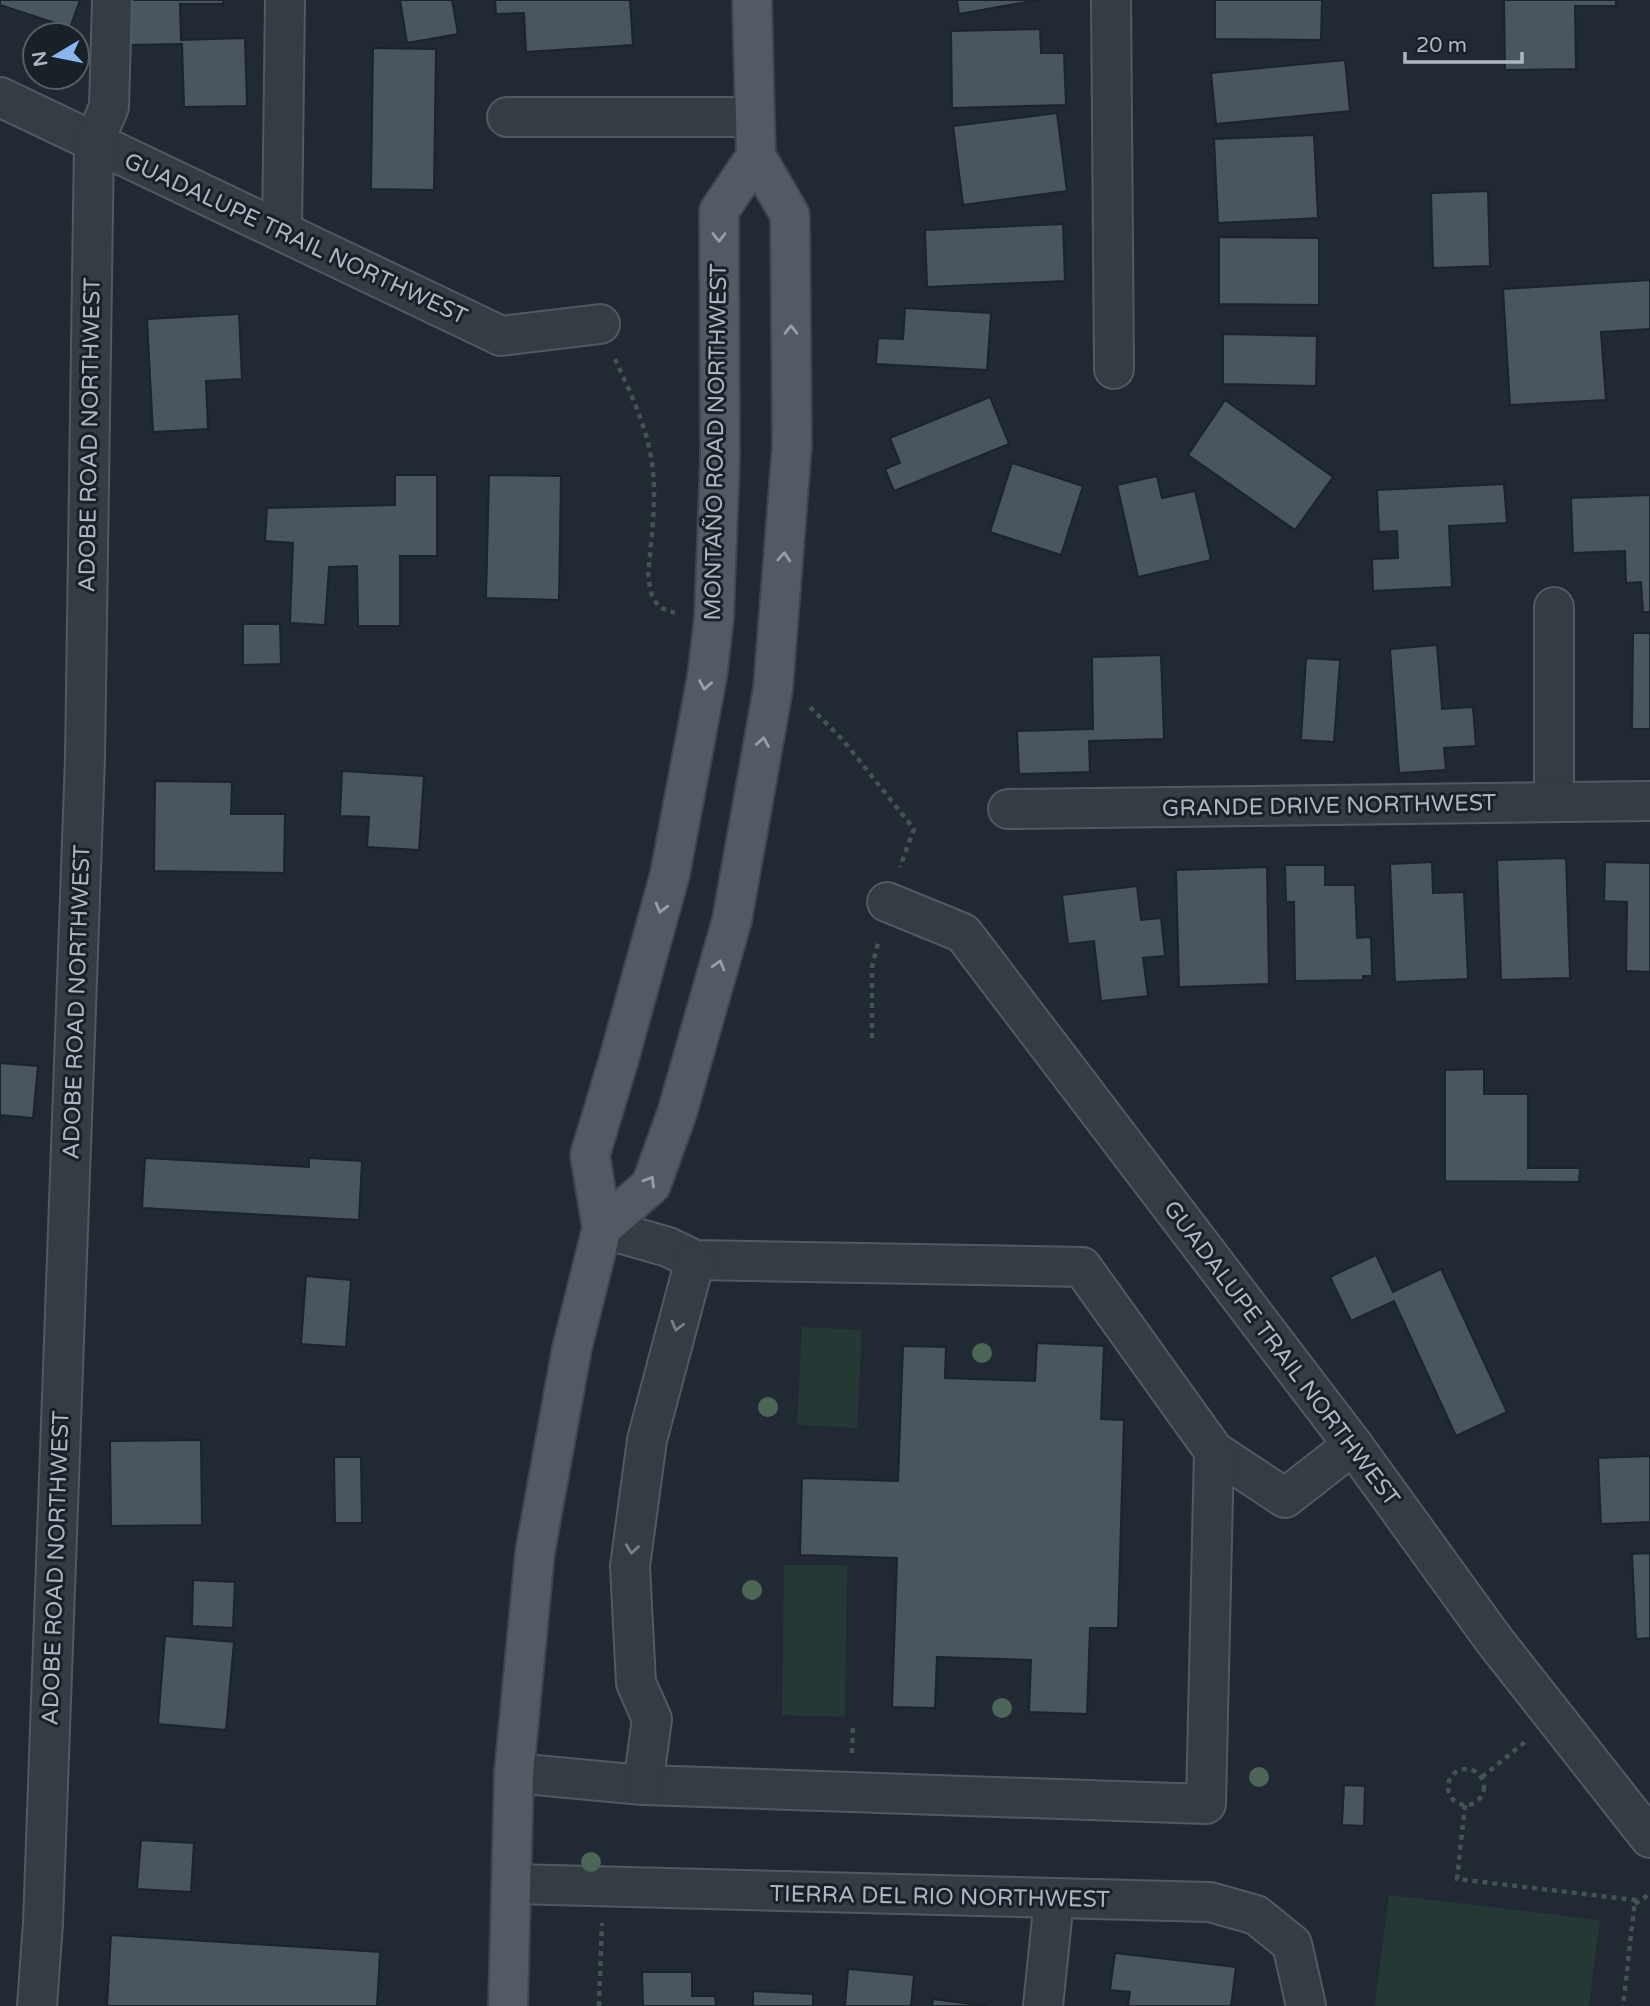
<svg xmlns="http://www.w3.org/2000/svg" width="1650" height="2006" viewBox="0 0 1650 2006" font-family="'Varela Round',sans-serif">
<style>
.green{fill:#253836}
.building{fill:#49555f;stroke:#1b232b;stroke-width:2}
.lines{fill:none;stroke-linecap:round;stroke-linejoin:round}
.minor-casing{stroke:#515a62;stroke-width:42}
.major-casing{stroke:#3d454e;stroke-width:42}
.path{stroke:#425354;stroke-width:4.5;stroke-dasharray:5 5;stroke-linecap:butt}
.minor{stroke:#343c44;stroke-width:38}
.major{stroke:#525b64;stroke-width:38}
.tree{fill:#4c6557}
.oneway{stroke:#97a0aa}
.oneway2{stroke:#778089}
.labels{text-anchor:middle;stroke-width:6;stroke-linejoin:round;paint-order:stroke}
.street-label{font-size:23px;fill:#aeb7c1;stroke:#192128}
</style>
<rect width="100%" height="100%" fill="#212a33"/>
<!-- green -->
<g class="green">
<path d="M802,1327L862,1330L857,1428L797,1425Z"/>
<path d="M784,1565H847L845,1717L782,1715Z"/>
<path d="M1389,1895L1600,1920L1589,2006H1375Z"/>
</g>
<!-- building -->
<g class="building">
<path d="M0,0H80L70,28L0,5Z"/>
<path d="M127,0H223V4H180L181,40L245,38L247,106L184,107L182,44L127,45Z"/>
<path d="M400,0H452L458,34L407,43Z"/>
<path d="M495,0H630L633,45L526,52L524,13L496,14Z"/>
<path d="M957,0H1038L959,14Z"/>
<path d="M1215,0H1322L1321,40L1215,39Z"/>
<path d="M1504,0H1616V6H1575L1576,69L1505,70Z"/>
<path d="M1040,29L1041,53H1064L1066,105L952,108L951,31Z"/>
<path d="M373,48L436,49L434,190L371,189Z"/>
<path d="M1345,60L1350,111L1216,124L1211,73Z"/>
<path d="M1057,113L1067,191L963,205L953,126Z"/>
<path d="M1314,135L1318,218L1218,223L1214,139Z"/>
<path d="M1488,191L1490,266L1433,268L1431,193Z"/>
<path d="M1063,224L1065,281L927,287L925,230Z"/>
<path d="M1219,237L1319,238V305L1219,304Z"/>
<path d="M1650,280V329L1601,332L1606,400L1510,405L1503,289Z"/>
<path d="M905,308L991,313L987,370L876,364L878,338L903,339Z"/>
<path d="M239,314L242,379L206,381L208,429L153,432L147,319Z"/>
<path d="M1223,334L1317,336L1316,386L1223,384Z"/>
<path d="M990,397L1009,444L894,491L885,469L900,463L890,438Z"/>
<path d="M1225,400L1333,477L1295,530L1188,455Z"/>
<path d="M1012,463L1083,486L1061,555L990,532Z"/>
<path d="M395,475H437V556H400V626H358L357,566L329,567L325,625L290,623L293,543L265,541L267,508L395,505Z"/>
<path d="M489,475L561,476L559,600L486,598Z"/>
<path d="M1157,476L1162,498L1195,491L1211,560L1138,577L1117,485Z"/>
<path d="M1504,484L1507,523L1449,526L1452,587L1373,591L1372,559L1398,558L1397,531L1379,532L1377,490Z"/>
<path d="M1650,495V612H1643L1641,582L1626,583L1625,551L1573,553L1571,498Z"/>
<path d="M243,624H280L281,664L243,665Z"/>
<path d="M1633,633H1650V729H1632Z"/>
<path d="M1437,645L1442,709L1473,707L1476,746L1444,748L1446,770L1399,773L1390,649Z"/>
<path d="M1161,655L1164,739L1089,741L1090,772L1019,774L1017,731L1093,729L1092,657Z"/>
<path d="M1306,658L1340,660L1334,742L1301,740Z"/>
<path d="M342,771L424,776L419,850L367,847L369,817L340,816Z"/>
<path d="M155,781L232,782L231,814H285L284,873L154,871Z"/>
<path d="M1566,858L1570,978L1501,980L1497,860Z"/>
<path d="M1432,862L1433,893L1464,892L1468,979L1395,982L1390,864Z"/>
<path d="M1605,862L1650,863V972L1626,971L1627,902L1604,901Z"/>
<path d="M1285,865H1325V885H1355L1357,938L1371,937L1372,976H1363V980L1295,981L1294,902H1286Z"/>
<path d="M1267,867L1269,984L1179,987L1176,870Z"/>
<path d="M1137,886L1141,920L1161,918L1165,956L1143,958L1148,996L1101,1001L1094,941L1068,944L1062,895Z"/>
<path d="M0,1063L38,1066L33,1118L1,1115L0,1124Z"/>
<path d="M1484,1069V1094H1528V1168H1580L1579,1182L1445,1181V1070Z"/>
<path d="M145,1158L309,1167V1158L362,1161L359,1220L142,1208Z"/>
<path d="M1376,1255L1393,1292L1441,1269L1507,1412L1456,1436L1394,1301L1351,1321L1330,1277Z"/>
<path d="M306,1276L351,1280L346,1347L301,1344Z"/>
<path d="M1037,1343L1104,1346L1101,1419L1124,1420L1118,1628H1090L1087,1714L1029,1712L1031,1660L937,1657L935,1708L892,1707L897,1558L800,1555L802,1478L898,1481L903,1346L946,1347L945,1378L1035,1381Z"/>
<path d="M201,1440L202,1525L111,1526L110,1441Z"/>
<path d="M1650,1456V1522L1601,1524L1598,1458Z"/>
<path d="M334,1457H361L362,1523H335Z"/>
<path d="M1650,1553V1638L1636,1639L1632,1554Z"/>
<path d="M193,1580L235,1582L233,1628L192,1626Z"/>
<path d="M165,1636L234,1642L226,1730L158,1724Z"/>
<path d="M1344,1785L1365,1786L1364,1826L1342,1825Z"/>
<path d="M141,1840L194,1843L191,1892L137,1889Z"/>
<path d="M111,1935L380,1952L377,2006H107Z"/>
<path d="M1115,1953L1236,1967L1231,2006H1128L1130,1992L1110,1990Z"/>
<path d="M848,1969L914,1975L911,2006H845Z"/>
<path d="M642,1972H692V1996H715L716,2006H643Z"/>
<path d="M753,1991L813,1994V2006H753Z"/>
<path d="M933,1999L986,2006H932Z"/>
</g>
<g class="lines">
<!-- minor casing -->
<g class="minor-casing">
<g id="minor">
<path d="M1111,0L1114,369"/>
<path d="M0,97L501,336L600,324"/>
<path d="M507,117H755"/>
<path d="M282,230L285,0"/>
<path d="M1554,607V802"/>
<path d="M1008,809L1650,801"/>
<path d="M887,902L963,933L1353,1445L1494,1640L1650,1838"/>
<path d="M1214,1451L1285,1498L1353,1445"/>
<path d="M514,1773L643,1785L1206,1804L1214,1451L1082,1267L695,1260L668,1247L602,1228"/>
<path d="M643,1785L652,1719L636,1683L630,1566L647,1440L695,1260"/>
<path d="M513,1884L1210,1902L1256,1915L1292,1944L1306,2006"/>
<path d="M37,2006L43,1923L85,758L94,142L109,107L112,0"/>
<path d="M1043,2006L1054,1899"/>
</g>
</g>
<!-- major casing -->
<g class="major-casing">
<g id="major">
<path d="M602,1228L651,1185L677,1113L732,920L773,689L792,445L790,215L756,156L752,0"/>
<path d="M508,2006L514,1773L535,1552L572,1348L602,1228L590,1155L619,1059L670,874L707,677L714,618L720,458L719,211L756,156"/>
</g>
</g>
<!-- path -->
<g class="path">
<path d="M615,359C629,390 645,422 651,457C658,496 651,538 648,577L652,596L659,607L675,613"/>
<path d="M810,707L843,740L914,829L900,867"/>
<path d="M872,1038V967L879,939"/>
<path d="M852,1753L853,1723"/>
<circle cx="1466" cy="1787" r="18"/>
<path d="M1482,1777L1525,1742"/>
<path d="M1465,1805L1457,1879L1635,1900L1623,2006"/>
<path d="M1635,1904L1650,1894"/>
<path d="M599,2006L602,1923"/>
</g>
<!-- minor -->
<use href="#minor" class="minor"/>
<!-- major -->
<use href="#major" class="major"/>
</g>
<!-- trees -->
<g class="tree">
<circle cx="982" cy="1353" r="10"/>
<circle cx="768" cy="1407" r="10"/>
<circle cx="752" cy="1590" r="10"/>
<circle cx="1002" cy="1708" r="10"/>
<circle cx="1259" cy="1777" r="10"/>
<circle cx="591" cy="1862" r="10"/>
</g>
<!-- one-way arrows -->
<defs><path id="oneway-chevron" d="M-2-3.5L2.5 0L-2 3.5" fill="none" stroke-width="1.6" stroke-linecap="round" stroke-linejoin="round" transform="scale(1.75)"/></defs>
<g class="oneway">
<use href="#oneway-chevron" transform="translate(719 237) rotate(90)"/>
<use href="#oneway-chevron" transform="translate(791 330) rotate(-90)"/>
<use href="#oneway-chevron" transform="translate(784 557) rotate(-86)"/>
<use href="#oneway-chevron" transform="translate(705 685) rotate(100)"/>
<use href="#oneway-chevron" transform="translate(763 742) rotate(-80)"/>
<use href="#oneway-chevron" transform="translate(661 908) rotate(105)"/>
<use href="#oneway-chevron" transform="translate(719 965) rotate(-74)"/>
<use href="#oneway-chevron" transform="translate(650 1181) rotate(-59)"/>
</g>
<g class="oneway2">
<use href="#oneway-chevron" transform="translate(677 1326) rotate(105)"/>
<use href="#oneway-chevron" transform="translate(632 1549) rotate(98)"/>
</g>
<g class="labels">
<!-- street labels -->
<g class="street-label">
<text transform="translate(296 238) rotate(25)" y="8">GUADALUPE TRAIL NORTHWEST</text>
<text transform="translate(89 435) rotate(-89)" y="8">ADOBE ROAD NORTHWEST</text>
<text transform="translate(715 442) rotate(-89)" y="8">MONTAÑO ROAD NORTHWEST</text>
<text transform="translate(1329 805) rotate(-1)" y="8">GRANDE DRIVE NORTHWEST</text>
<text transform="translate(76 1002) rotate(-88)" y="8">ADOBE ROAD NORTHWEST</text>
<text transform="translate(1282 1353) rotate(53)" y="8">GUADALUPE TRAIL NORTHWEST</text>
<text transform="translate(55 1568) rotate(-88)" y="8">ADOBE ROAD NORTHWEST</text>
<text transform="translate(940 1896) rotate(1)" y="8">TIERRA DEL RIO NORTHWEST</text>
</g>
</g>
<!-- north arrow -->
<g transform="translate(56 56) rotate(260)"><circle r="33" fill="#192128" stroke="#555d65" stroke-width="2"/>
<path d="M0-5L12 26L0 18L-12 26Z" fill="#87b7ed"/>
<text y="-10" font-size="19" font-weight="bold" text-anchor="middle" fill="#aeb7c1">N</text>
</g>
<!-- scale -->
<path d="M1405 52v10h117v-10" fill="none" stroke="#aeb7c1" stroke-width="3.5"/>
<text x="1416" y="52" font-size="21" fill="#aeb7c1" stroke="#192128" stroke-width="5" paint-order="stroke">20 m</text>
</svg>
